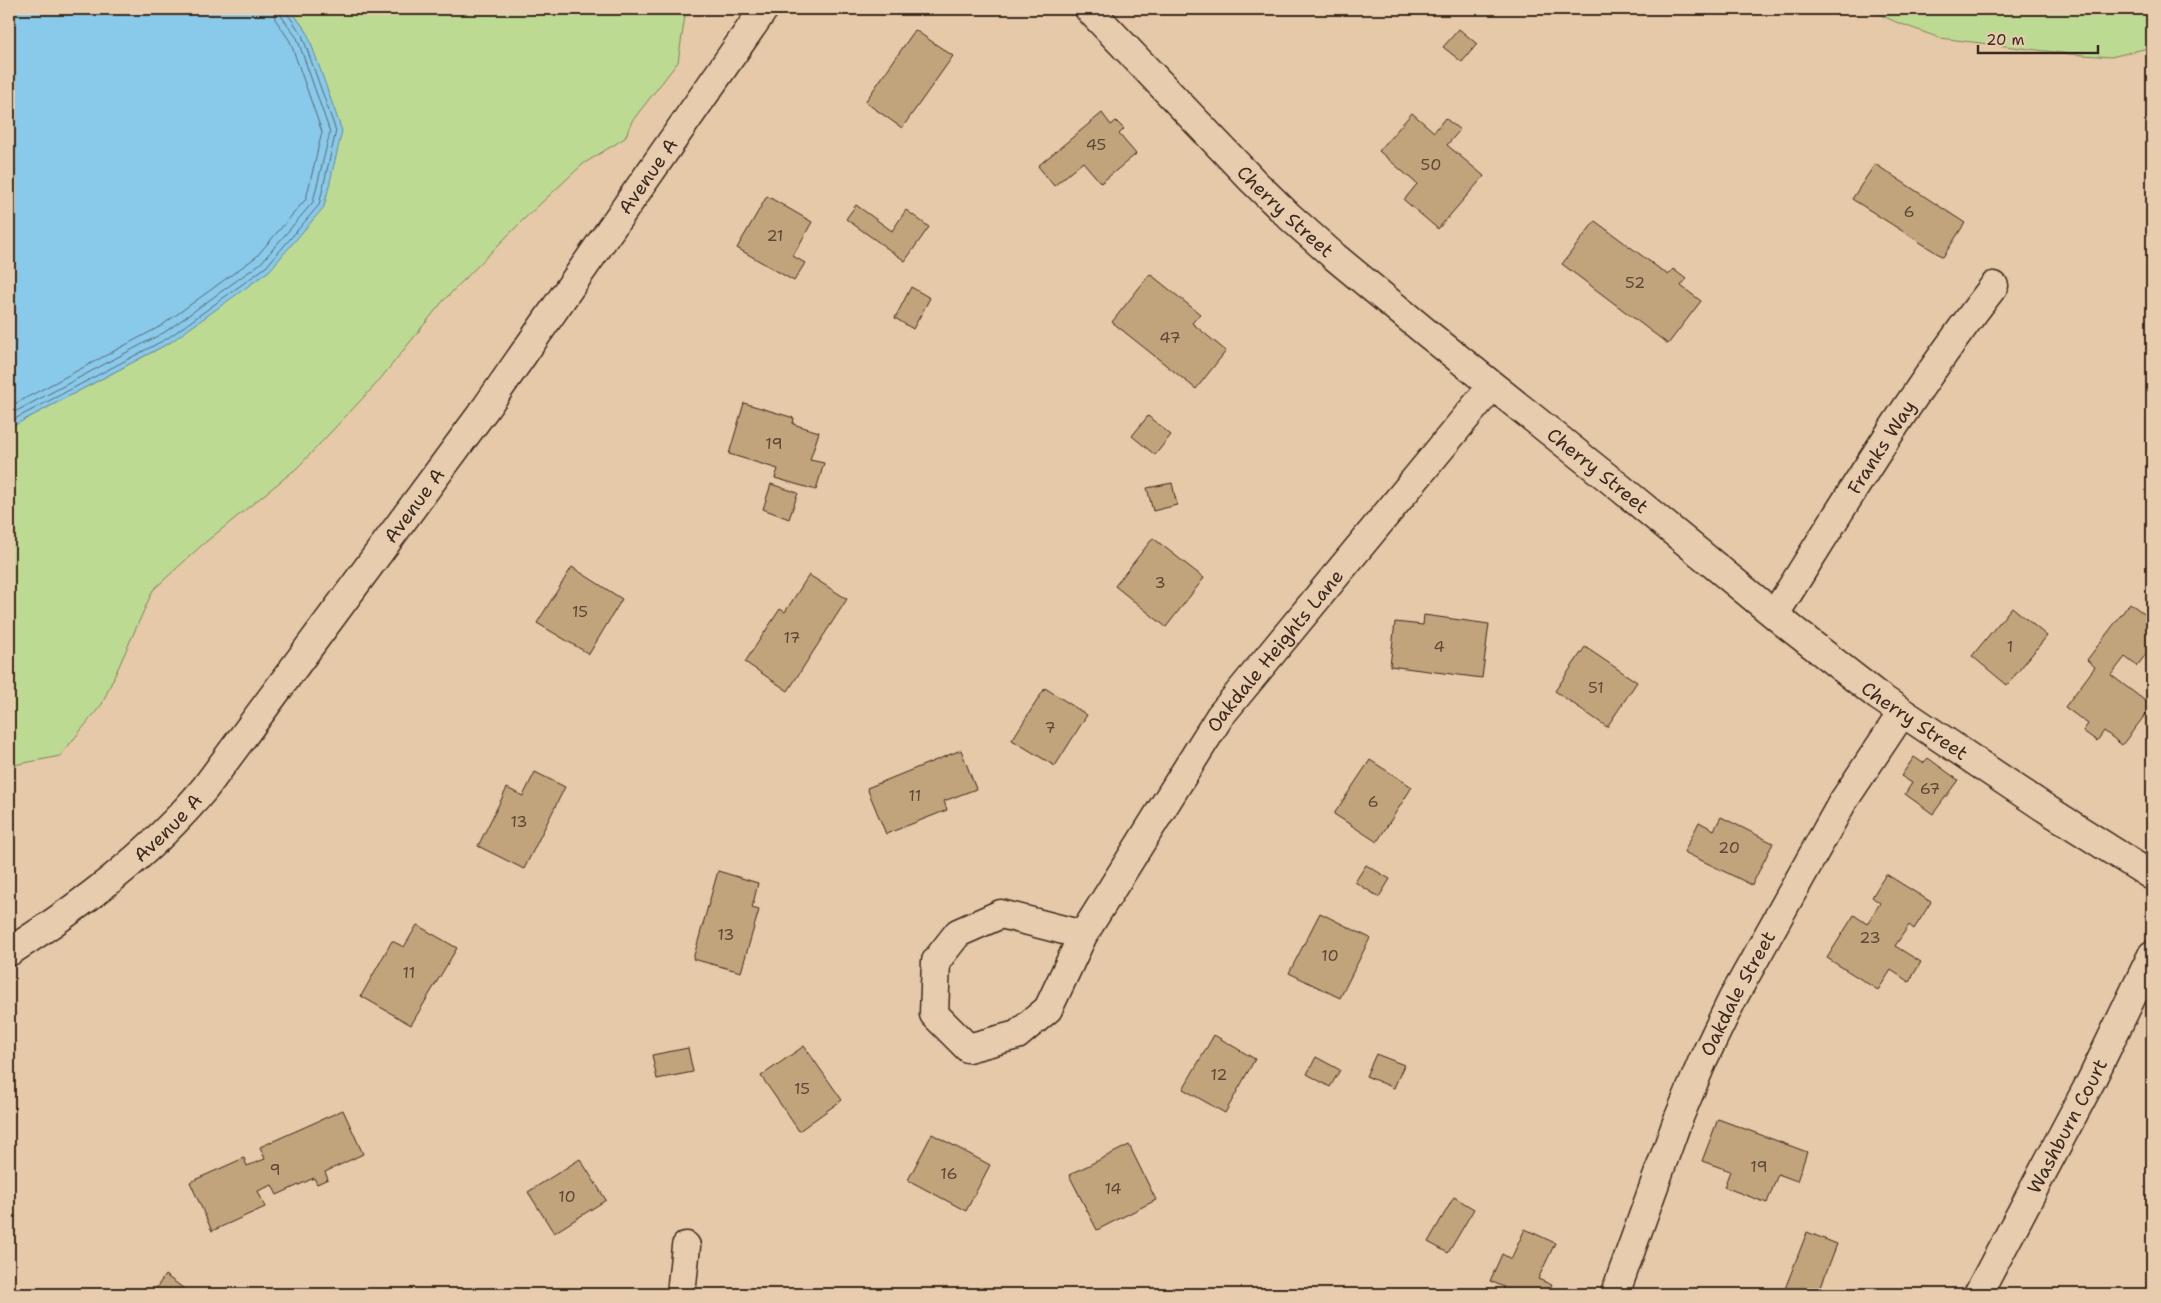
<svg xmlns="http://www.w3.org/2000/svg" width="2161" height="1303" viewBox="0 0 2161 1303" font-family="'Shantell Sans',sans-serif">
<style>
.green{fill:#bdda93;stroke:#7c8258}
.water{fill:#89c9ea;stroke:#6a8998}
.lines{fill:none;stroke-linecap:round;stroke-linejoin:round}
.shore{stroke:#5a6a70;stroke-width:1}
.building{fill:#c1a37c;stroke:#3b2a1e}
.minor-casing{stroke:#3b2a1e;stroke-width:31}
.minor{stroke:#e7ccae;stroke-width:28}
.labels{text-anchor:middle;stroke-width:4;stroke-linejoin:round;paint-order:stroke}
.number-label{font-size:16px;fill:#5c4836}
.street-label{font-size:19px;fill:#3b2a1e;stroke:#e7ccae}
</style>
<rect width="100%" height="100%" fill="#e5c9a8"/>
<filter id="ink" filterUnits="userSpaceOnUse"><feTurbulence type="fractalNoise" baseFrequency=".02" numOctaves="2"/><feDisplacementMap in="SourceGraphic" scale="10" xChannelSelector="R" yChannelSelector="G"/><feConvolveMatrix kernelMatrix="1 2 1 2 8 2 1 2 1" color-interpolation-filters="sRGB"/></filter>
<g filter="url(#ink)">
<!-- green -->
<g class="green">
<path d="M290,9H686L678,62L632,121L625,138L583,164L524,219L443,301L377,383L297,468L202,545L153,590L102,704L60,756L9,766V428L171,342L307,32Z"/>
<path d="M1868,9H2152V47L2111,57L2070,54L1940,38L1896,22Z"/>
</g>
<!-- water -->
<path class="water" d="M9,9H290L307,32L342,131L324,207L269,271L171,342L9,428Z"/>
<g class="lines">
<!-- shore -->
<g class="shore">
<path d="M9,407L161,326L256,257L306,199L322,132L290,41L275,19L273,9"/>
<path d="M9,415L165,332L261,263L313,202L330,132L297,38L282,17L280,9"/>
<path d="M9,422L168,338L266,267L319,205L336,131L302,35L287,13V9"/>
</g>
</g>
<!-- building -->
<g class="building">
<path d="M1459,29L1477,44L1462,62L1443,47Z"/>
<path d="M915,30L953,56L902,128L865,102Z"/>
<path d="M1102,113L1111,125L1116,121L1124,129L1119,134L1136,154L1101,183L1083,162L1054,186L1038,166Z"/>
<path d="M1412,113L1434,132L1445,118L1460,130L1447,145L1484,176L1438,229L1404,200L1417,184L1379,151Z"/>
<path d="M1875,164L1965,223L1943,257L1852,199Z"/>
<path d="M767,196L812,222L793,256L805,263L794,281L737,248Z"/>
<path d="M856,205L892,231L906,210L929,227L905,261L846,219Z"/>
<path d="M1595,221L1668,275L1673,269L1686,279L1681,286L1701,301L1668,344L1562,264Z"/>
<path d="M1150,274L1200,314L1192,323L1226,351L1196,389L1112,322Z"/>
<path d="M911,287L930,298L913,329L895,318Z"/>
<path d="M744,403L794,418L793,424L819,432L810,460L824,463L816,490L775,478L778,469L729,454Z"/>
<path d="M1148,416L1171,435L1155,455L1132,436Z"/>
<path d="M1172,483L1177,505L1153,511L1147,488Z"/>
<path d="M771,484L798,493L789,519L763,509Z"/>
<path d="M1153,538L1204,578L1166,627L1115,586Z"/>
<path d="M572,567L622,599L589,654L537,623Z"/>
<path d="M809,575L847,599L788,691L745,662L780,609L785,612Z"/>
<path d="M2130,603L2152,620V646L2137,666L2125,657L2111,675L2152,706L2122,745L2104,731L2097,741L2083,731L2088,724L2065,707L2095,667L2087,660Z"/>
<path d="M2012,607L2047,636L2007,685L1972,656Z"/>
<path d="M1424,615L1489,624L1482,678L1390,666L1395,622L1423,625Z"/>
<path d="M1585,647L1637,682L1607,727L1555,691Z"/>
<path d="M1045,688L1087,715L1055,766L1012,740Z"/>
<path d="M961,750L976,789L944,801L947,810L886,834L867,788Z"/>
<path d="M1914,757L1923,763L1928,758L1958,780L1933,814L1905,794L1912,783L1901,776Z"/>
<path d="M1370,760L1412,787L1377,842L1334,814Z"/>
<path d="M535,772L565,787L524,869L478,846L507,788L523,796Z"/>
<path d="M1721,817L1773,843L1752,885L1684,852L1699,822L1714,830Z"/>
<path d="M1366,865L1390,879L1379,897L1355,882Z"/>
<path d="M718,871L758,883L752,908L759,910L741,972L693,959Z"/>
<path d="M1886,874L1931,902L1914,929L1909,925L1895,946L1921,962L1909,982L1891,970L1878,990L1827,958L1854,915L1867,924L1880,903L1872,897Z"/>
<path d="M1320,913L1370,938L1340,998L1289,973Z"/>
<path d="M417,925L457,948L411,1025L361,996L392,941L404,947Z"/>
<path d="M1214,1035L1255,1059L1225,1113L1183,1089Z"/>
<path d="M804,1046L842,1100L799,1131L761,1076Z"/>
<path d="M688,1048L693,1072L657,1079L652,1055Z"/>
<path d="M1376,1054L1404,1065L1394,1088L1366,1076Z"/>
<path d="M1316,1057L1340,1070L1330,1087L1307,1074Z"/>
<path d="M343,1110L363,1154L325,1172L328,1179L317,1184L314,1178L277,1195L272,1185L258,1191L265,1207L212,1231L190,1182L244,1158L247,1166L265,1159L260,1147Z"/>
<path d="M1718,1119L1807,1152L1797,1181L1778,1174L1767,1203L1724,1187L1730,1171L1702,1161Z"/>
<path d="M932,1134L990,1165L966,1211L908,1180Z"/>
<path d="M1129,1145L1156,1200L1097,1230L1069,1175Z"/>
<path d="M580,1159L606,1200L554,1233L528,1192Z"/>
<path d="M1454,1197L1474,1209L1448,1253L1428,1242Z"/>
<path d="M1525,1229L1555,1243L1538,1279L1552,1285L1547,1294H1501L1504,1287L1490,1281L1502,1254L1511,1259Z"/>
<path d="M1807,1232L1837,1244L1818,1294H1783Z"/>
<path d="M165,1275L186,1290L183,1294L153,1293Z"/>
</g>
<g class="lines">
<!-- minor casing -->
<g class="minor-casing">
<g id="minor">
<path id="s1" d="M1089,9L1253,181L1290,217L1335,257L1428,334L1618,486L1787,625L1878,696L2045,808L2152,876"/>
<path id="s2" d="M1775,614C1845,503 1913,390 1994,286"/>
<path id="s3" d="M1083,935L1001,914L958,933L936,961L934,1014L968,1048L1017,1035L1048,1009L1083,935L1220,716L1492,386"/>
<path id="s4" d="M9,952C81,906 150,854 205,788L485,409L764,9"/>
<path d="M681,1294L686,1246"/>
<path id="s5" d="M1615,1294L1677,1122L1703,1060L1733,998L1842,803L1902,713"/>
<path id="s6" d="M1978,1294L2092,1079L2152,955"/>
</g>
</g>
<!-- minor -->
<use href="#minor" class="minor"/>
</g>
</g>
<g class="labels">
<!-- number labels -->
<g class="number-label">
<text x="1096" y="150">45</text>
<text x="1431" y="170">50</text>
<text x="1909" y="217">6</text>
<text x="775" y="241">21</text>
<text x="1635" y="288">52</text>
<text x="1170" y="343">47</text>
<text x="774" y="449">19</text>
<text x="1160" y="588">3</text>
<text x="580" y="617">15</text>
<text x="792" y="643">17</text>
<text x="1439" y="652">4</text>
<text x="2010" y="652">1</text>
<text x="1596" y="693">51</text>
<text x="1050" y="733">7</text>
<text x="1930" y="794">67</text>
<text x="915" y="801">11</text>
<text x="1373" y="807">6</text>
<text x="519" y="827">13</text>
<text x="1729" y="853">20</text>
<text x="726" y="940">13</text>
<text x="1870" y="943">23</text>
<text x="1330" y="961">10</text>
<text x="409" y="978">11</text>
<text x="1219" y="1080">12</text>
<text x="802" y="1094">15</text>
<text x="1759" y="1172">19</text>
<text x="275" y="1175">9</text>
<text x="949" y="1179">16</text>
<text x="1113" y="1194">14</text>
<text x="567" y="1202">10</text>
</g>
<!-- street labels -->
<g class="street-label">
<text dy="7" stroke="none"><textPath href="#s4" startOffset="1012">Avenue A</textPath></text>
<text dy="7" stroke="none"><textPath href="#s1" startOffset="282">Cherry Street</textPath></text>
<text dy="7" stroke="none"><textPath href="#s2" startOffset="198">Franks Way</textPath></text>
<text dy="7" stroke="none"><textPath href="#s1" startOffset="688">Cherry Street</textPath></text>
<text dy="7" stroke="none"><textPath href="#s4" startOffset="608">Avenue A</textPath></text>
<text dy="7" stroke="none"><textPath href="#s3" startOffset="785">Oakdale Heights Lane</textPath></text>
<text dy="7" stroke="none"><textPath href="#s1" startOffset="1092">Cherry Street</textPath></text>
<text dy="7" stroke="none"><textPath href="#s4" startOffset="202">Avenue A</textPath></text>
<text dy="7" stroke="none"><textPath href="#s5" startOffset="325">Oakdale Street</textPath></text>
<text dy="7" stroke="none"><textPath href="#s6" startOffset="190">Washburn Court</textPath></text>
</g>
</g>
<!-- margin -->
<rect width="2161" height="1303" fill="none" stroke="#e7ccae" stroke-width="30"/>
<rect x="15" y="15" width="2131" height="1273" fill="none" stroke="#3b2a1e" stroke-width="2" filter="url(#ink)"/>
<!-- scale -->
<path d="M1978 45v8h120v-8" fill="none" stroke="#3b2a1e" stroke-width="2.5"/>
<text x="1986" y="45" font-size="15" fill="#3b2a1e" stroke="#e7ccae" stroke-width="4" paint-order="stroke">20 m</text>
</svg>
